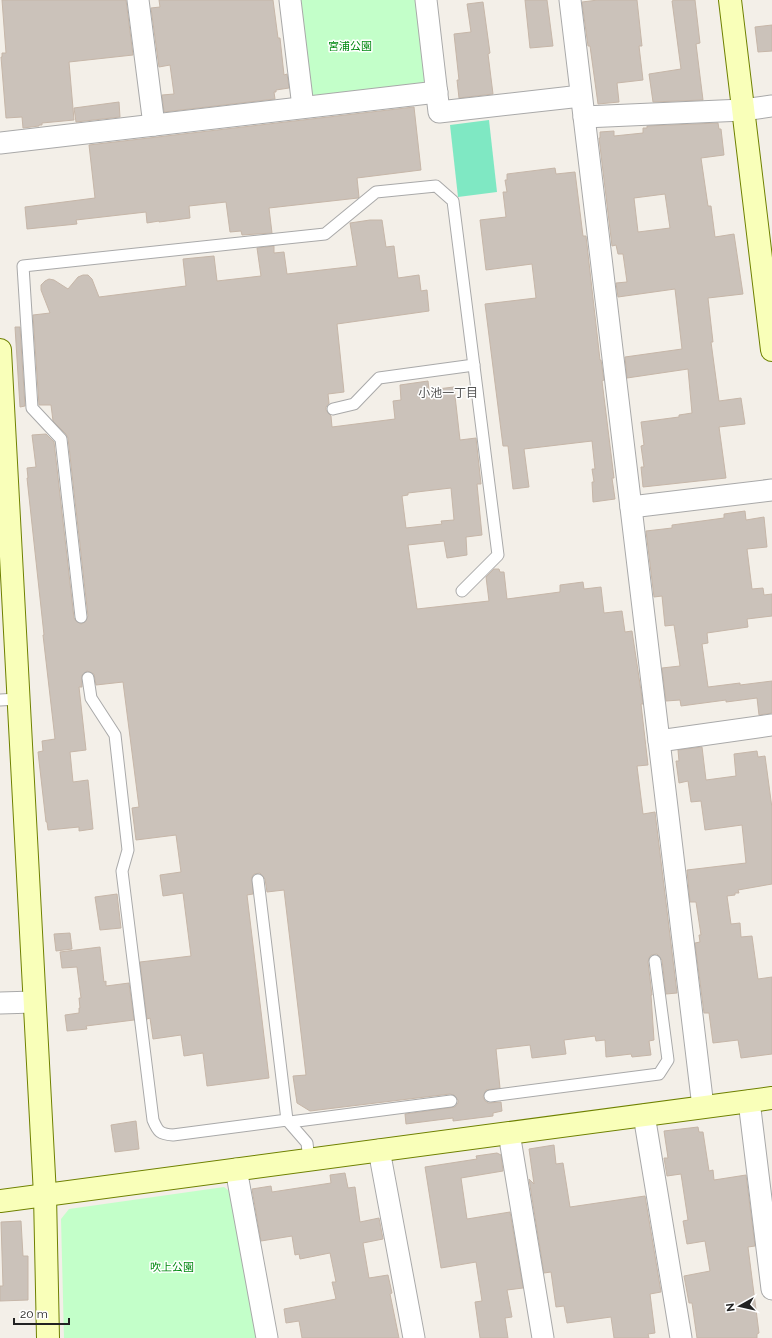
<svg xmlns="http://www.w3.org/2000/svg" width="772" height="1338" viewBox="0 0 772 1338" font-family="Raleway,'Noto Sans JP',sans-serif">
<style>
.park{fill:#c3ffc9}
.pitch{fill:#7fe8c3}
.building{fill:#cbc2ba;stroke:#c6b6a8;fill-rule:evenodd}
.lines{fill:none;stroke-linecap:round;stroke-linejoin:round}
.lane-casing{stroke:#a9a9a9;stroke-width:13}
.street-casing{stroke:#a9a9a9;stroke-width:23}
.secondary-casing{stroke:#6f8100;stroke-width:24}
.lane{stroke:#fff;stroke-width:11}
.street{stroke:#fff;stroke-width:21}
.secondary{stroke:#f9ffb9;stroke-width:22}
.labels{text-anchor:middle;stroke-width:3;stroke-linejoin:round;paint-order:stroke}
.park-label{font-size:11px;fill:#028911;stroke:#fff}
.neighbourhood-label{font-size:12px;fill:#555;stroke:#fff}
</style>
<rect width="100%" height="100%" fill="#f3efe8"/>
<!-- park -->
<g class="park">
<path d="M297,0H417L427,77L422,84L315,97L308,91Z"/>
<path d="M224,1187L232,1193L259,1338H64L61,1219L69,1209Z"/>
</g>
<!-- pitch -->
<path class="pitch" d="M489,120L497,192L458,197L450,125Z"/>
<!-- building -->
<g class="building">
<path d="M2,0H126L133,55L69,62L74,120L42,123V125H39V126L23,128L22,117L6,118L1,57H2V53H6Z"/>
<path d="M159,0H273L278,38H280L284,75L287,74L289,88L276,90V92H274L275,99L164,112L162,95L174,94L170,65L159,67L151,8L160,7Z"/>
<path d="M525,0H547L553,46L530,48Z"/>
<path d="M598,0H637L642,46H639L643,80L617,83L619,102L598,104L590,46H588L582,2Z"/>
<path d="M674,0H695L700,43L696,44L703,100L653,102L649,74L681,69L672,1Z"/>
<path d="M483,2L490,53L488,54L493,94L459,98L457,80H459L454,34L471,32L467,4Z"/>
<path d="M772,25V51L758,52L755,27Z"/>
<path d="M119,102L120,117L76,122L74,108Z"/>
<path d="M414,107L421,170L357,178L359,197L358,198L269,208L272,233L242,235L241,231L230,232L226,202L189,206L190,218L159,222V221L147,223L146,212L76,220L77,224L27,229L25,207L95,198L89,145Z"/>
<path d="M718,123L719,129H721L724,155L701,158L708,206H711L715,237L734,234L743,294L708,298L713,342H711L719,401L741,398L745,424L719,427L726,478L643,487L641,467H644L641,446L644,445L641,422L679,417V415L692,413L688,369L627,378L625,357L682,349L675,289L618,297L616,283L627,282L623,254H618L616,245L612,246L599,138H600V132L614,131V136L643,133V128H647V126ZM665,194L670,228L638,232L634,198Z"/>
<path d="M555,168L556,174L575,172L583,236H586L600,360H601L604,380L602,381L614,478H612L615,499L593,502L592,482H594L592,469H595L592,441L524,449L529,487L513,489L508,446H503L485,304L536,298L532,264L486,270L480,220L506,217L503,192H507L505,180H507V174Z"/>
<path d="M370,220H382L386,247L394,246L398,278L419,275L421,291L427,290L429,311L337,324L344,392L328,394L329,403L326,407V410L328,413L331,416L332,427L395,419L393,401L401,400L400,385L428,381L429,390L454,387L460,440L476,438L481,484H477L482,535L466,537L467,555L447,558L444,541L408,545L417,609L489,601L486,577L494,569H499L500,572H504L507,599L560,592V585L583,582L584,589L601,587L604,613L622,611L625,632L632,631L643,704H641L648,765L637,766L643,814L655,812L677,993L666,994L662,960L657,954L651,955L649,958L648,962L652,995H651L654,1040L649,1041L651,1055L632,1057L631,1054L606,1057L605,1040L596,1041L595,1036L564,1040L566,1054L532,1058L530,1045L496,1049L500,1088L486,1090L483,1097L485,1101L488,1103L501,1102L502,1111L493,1113V1116L453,1121V1118L406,1124L405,1114L455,1107L458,1103V1100L454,1095L450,1094L310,1111L297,1103L293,1076L306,1075L284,890L267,892L265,879L260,873L254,874L252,877L253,894L247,895L269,1078L207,1086L203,1053L184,1056L181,1035L153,1039L150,1018L147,1019L140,962L191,956L183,893L163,896L160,875L181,872L176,835L136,840L132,808L139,807L123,682L96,685L94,674L87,671L82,675V687H79L86,750L70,752L73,782L88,780L93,829L79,831V827L48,830L47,822H46L38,752L43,751L42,741L55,739L43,635H44L27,478H28L27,468L36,467L32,435L46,434L54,442L74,618L76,621L81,624L85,622L88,616L68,438L66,434L53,421L51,405H39L33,315L50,313L41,290V285L45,281L49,279L54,280L68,289L78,277L83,275H88L92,279L99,297L186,286L183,259L214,256L217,281L261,276L257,248L274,246V253L284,252L287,274L357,266L350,223ZM451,488L454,520L441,521L442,524L406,528L402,496L408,495V493Z"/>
<path d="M15,327H20L25,406L20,407Z"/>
<path d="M745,511L746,520L764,517L767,547L747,549L752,589L763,588L764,595L772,594V616L747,619L748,627L707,633L708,643L702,644L708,687L740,683V685L772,681V713L759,715L757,698L726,702V700L681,706L680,700L666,701L662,668L680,666L674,625L665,626L662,596L654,597L646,531L672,528V525L724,518V514Z"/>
<path d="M702,747L706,780L736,776L734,754L757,751L758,757L765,756L772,808V884L738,890L739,893H735V895L727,896L731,924L740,923L741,937L752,936L758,979L772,977V1054L741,1058L738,1040L713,1043L709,1013H704L695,943L700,942L699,935H701L696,902H690L687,870L746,863L742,825L705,830L701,801L691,802L688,781L679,783L676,761H679L678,750Z"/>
<path d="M117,894L121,928L100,930L95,897Z"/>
<path d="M70,933L72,949L56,951L54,934Z"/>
<path d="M100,947L104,982L106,981V986L129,983L134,1020L86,1026L87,1029L67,1031L65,1015L79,1013V1008H80L79,998H81L77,967L62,968L60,952Z"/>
<path d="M136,1121L139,1149L115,1152L111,1125Z"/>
<path d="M698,1127L699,1132H703L709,1171L713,1170L714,1180L746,1175L755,1246L748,1247L759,1333L757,1334V1338H697L692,1303H689L684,1276L710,1271L705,1241L687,1244L683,1221L688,1220L681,1174L667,1176L664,1158H668L664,1131Z"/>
<path d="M554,1145L556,1164L563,1163L570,1207L645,1196L661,1292L650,1294L655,1333L648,1334L649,1338H614L611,1317L567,1323L564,1306L556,1307L551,1272L544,1273L529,1179L534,1184L529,1149Z"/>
<path d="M497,1153L501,1155L503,1171L461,1178L467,1219L510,1212L523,1288L507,1290L512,1317L505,1318L508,1338H480L475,1302L482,1301L476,1262L441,1268L425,1167L477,1159L476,1156Z"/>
<path d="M345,1173L348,1188L355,1187L360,1222L379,1218L383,1239L363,1243L369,1278L388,1275L392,1293L390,1294L399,1338H302L299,1321L286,1323L284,1309L336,1299L332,1282H336L330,1253L300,1259L299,1254L295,1255L292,1236L261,1241L252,1189L271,1186L272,1192L331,1183L330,1175Z"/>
<path d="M21,1221L23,1256H28V1300L0,1301V1286H3L1,1222Z"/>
</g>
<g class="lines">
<!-- lane casing -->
<g class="lane-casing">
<g id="lane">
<path d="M333,409L354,404L379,378L474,365"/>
<path d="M81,617L61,439L32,408L23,266L325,234L376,192L436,186L453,201L498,555L462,591"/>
<path d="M88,678L91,698L115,735L128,850L122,871L153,1120C158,1132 160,1134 173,1135L287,1120L307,1143L309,1160"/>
<path d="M0,700L18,699"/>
<path d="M258,880L287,1120"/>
<path d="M490,1096L659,1074L668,1060L655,961"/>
<path d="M290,1122L451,1101"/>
</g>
</g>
<!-- street casing -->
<g class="street-casing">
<g id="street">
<path d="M138,0L154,125"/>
<path d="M290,0L303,107"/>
<path d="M426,0L439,112L581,96"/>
<path d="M570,0L703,1107"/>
<path d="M584,117L743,110L772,106"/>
<path d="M0,143L437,92"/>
<path d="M631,507L772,490"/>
<path d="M659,741L772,725"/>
<path d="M0,1003L34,1002"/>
<path d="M749,1101L772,1289"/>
<path d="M644,1115L681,1338"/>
<path d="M509,1133L543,1338"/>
<path d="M379,1150L414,1338"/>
<path d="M236,1169L267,1338"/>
</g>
</g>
<!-- secondary casing -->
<g class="secondary-casing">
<g id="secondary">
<path d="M730,0L772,350"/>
<path d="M0,350L45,1195L48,1338"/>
<path d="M0,1201L772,1098"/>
</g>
</g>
<!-- lane -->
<use href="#lane" class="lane"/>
<!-- street -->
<use href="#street" class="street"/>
<!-- secondary -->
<use href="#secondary" class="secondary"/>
</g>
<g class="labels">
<!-- park labels -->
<g class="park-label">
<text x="350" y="50">宮浦公園</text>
<text x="172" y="1271">吹上公園</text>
</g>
<!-- neighbourhood labels -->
<g class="neighbourhood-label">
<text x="448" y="397">小池一丁目</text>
</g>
</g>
<!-- north arrow -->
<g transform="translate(740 1306) rotate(262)" stroke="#ffffff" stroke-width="3" paint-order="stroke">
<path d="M0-3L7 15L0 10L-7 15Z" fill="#222222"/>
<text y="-6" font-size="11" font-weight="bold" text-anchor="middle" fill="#222222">N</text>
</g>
<!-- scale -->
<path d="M14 1318v6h55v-6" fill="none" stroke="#222222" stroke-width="2"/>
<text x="20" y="1318" font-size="12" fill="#222222" stroke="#ffffff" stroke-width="3" paint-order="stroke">20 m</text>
</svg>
